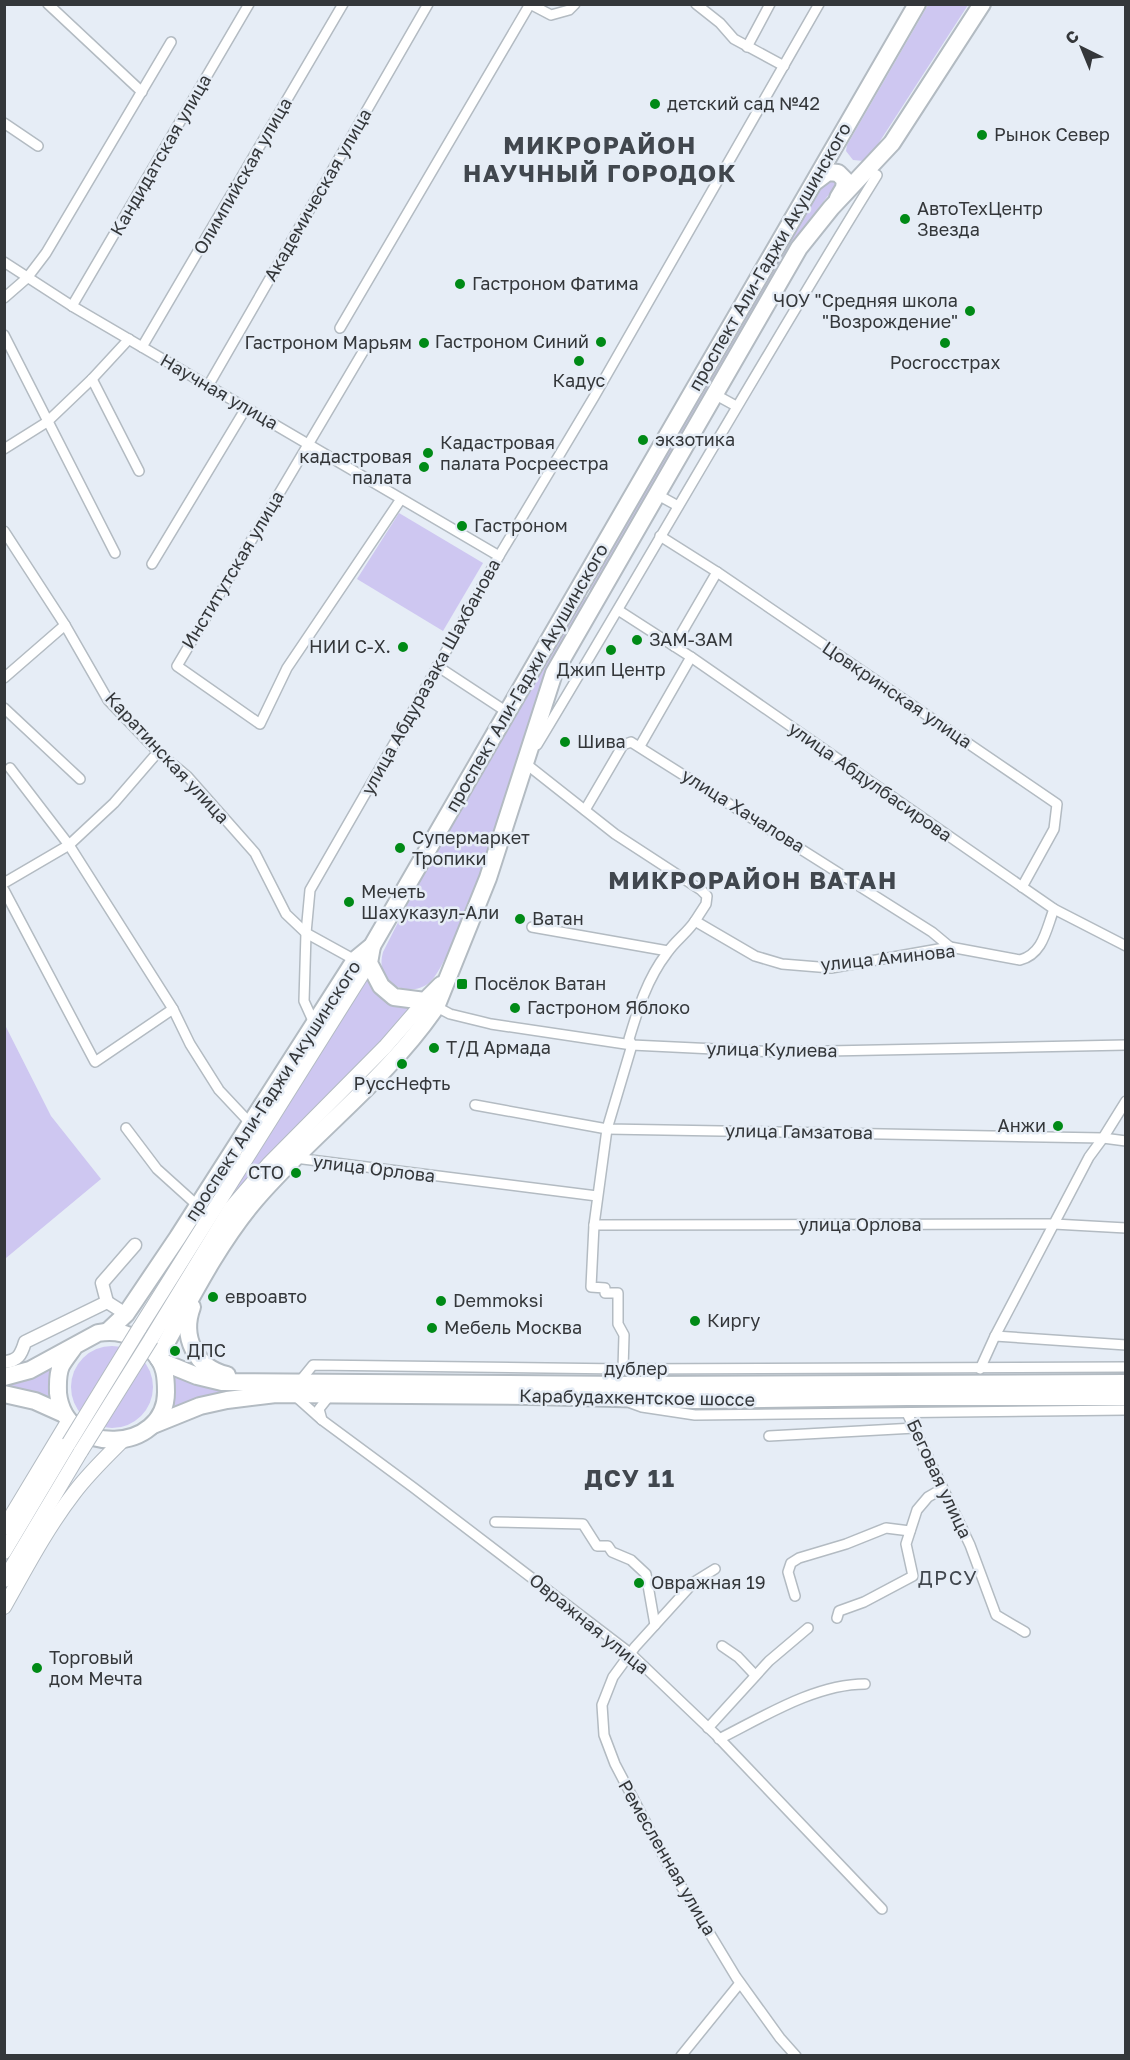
<svg xmlns="http://www.w3.org/2000/svg" width="1130" height="2060" viewBox="0 0 1130 2060" font-family="'Golos Text',sans-serif">
<style>
.green{fill:#cec7f1}
.lines{fill:none;stroke-linecap:round;stroke-linejoin:round}
.minor-casing{stroke:#b3bbc2;stroke-width:12}
.tertiary-casing{stroke:#b3bbc2;stroke-width:15}
.secondary-casing{stroke:#b3bbc2;stroke-width:16}
.trunk-casing{stroke:#b3bbc2;stroke-width:20}
.minor{stroke:#fff;stroke-width:9}
.tertiary{stroke:#fff;stroke-width:12}
.secondary{stroke:#fff;stroke-width:14}
.trunk{stroke:#fff;stroke-width:16}
.secondary-bridge-casing{stroke:#b3bbc2;stroke-width:16;stroke-linecap:butt}
.secondary-bridge{stroke:#fff;stroke-width:14}
.poi-dot{fill:#008a16;stroke:#e6edf6;stroke-width:2}
.labels{text-anchor:middle;stroke-width:5;stroke-linejoin:round;paint-order:stroke}
.poi-label{font-size:18px;fill:#34373a;stroke:#e6edf6;text-anchor:start}
.street-label{font-size:18px;fill:#34373a;stroke:#e6edf6}
.neighbourhood-label{font-size:20px;letter-spacing:1.5px;fill:#41474e;stroke:#e6edf6}
.district-label{font-size:24px;font-weight:bold;letter-spacing:1.5px;fill:#41474e;stroke:#e6edf6}
</style>
<rect width="100%" height="100%" fill="#e6edf6"/>
<!-- green -->
<g class="green">
<path d="M928,5H968L869,158L864,161L853,160L846,151L847,145Z"/>
<path d="M835,179L836,184L834,188L790,245L592,591L587,588L819,183Z"/>
<path d="M399,513L483,563L443,631L357,579Z"/>
<path d="M583,596L588,598L469,904C461,922 443,971 429,983C418,992 400,991 390,982C381,974 380,963 383,952L419,881Z"/>
<path d="M368,977L413,1006L146,1334L144,1332Z"/>
<path d="M5,1025L51,1116L101,1179L6,1258L4,1256Z"/>
<circle cx="112" cy="1387" r="41"/>
<path d="M55,1363L53,1402L5,1388L4,1384Z"/>
<path d="M171,1370L273,1386L169,1413L174,1384Z"/>
</g>
<g class="lines">
<!-- minor casing -->
<g class="minor-casing">
<g id="minor">
<path d="M48,4L142,92"/>
<path d="M530,4L551,15L569,10L575,4"/>
<path d="M696,4L720,23L734,39L784,66"/>
<path d="M747,47L770,4"/>
<path d="M4,123L38,146"/>
<path d="M4,262L72,306L499,556"/>
<path d="M4,298L27,278L46,253L171,42"/>
<path d="M72,306L249,4"/>
<path d="M340,328L530,4"/>
<path d="M4,335L115,553"/>
<path d="M367,345L177,666L260,724L287,668L401,499"/>
<path d="M142,347L343,4"/>
<path d="M92,379L139,471"/>
<path d="M208,386L428,4"/>
<path d="M716,395L736,406"/>
<path d="M4,449L47,422L92,379L129,339"/>
<path d="M658,495L678,506"/>
<path d="M4,531L65,625L108,700L158,752L187,776L255,853L286,914L306,933L355,960"/>
<path d="M660,536L717,572L1057,804L1054,829L1022,887"/>
<path d="M152,564L246,408"/>
<path d="M618,610L691,657L1054,909L1126,946"/>
<path d="M674,646L717,572"/>
<path d="M437,666L507,712"/>
<path d="M4,678L65,625"/>
<path d="M4,708L80,779"/>
<path d="M537,745C651,556 760,363 877,175L867,170"/>
<path d="M640,746L691,657"/>
<path d="M526,762L525,763L615,834L701,890L707,896L706,904L695,921L755,956L782,964L831,968L950,947L1020,960C1043,954 1046,930 1054,909"/>
<path d="M10,768L69,845L173,1009L190,1044L219,1090L250,1123"/>
<path d="M585,810L623,745L631,742L932,932L950,947"/>
<path d="M4,883L69,845L114,803L158,752"/>
<path d="M4,890L95,1062L173,1009"/>
<path d="M532,927L668,951"/>
<path d="M435,1006L450,1014L491,1024L632,1045L777,1052L1126,1045"/>
<path d="M314,1023L304,1001L306,933L310,890L410,716L499,556L594,397L819,4"/>
<path d="M475,1105L607,1129L1103,1138L1126,1141"/>
<path d="M126,1128L157,1169L198,1206"/>
<path d="M295,1158L597,1196"/>
<path d="M594,1225L1054,1224L1126,1228"/>
<path d="M995,1336L1126,1345"/>
<path d="M980,1369L995,1336L1089,1157L1103,1138L1126,1101"/>
<path d="M300,1381L313,1365L623,1369L1126,1367"/>
<path d="M610,1385L623,1369L624,1335L618,1324V1293H605V1288L591,1287L594,1225L607,1129L632,1045L629,1039C638,1009 647,979 667,953C675,941 687,933 695,921"/>
<path d="M294,1395L322,1420L319,1409L330,1395"/>
<path d="M631,1403L642,1407L695,1415L1126,1410"/>
<path d="M907,1413L970,1545L996,1615L1025,1632"/>
<path d="M322,1420L414,1488L630,1653L716,1735L882,1909"/>
<path d="M769,1436L915,1428"/>
<path d="M495,1522L583,1524L597,1546H608L612,1552L631,1560L646,1574L655,1625"/>
<path d="M715,1569L694,1582L635,1647L613,1677L602,1705L604,1735L615,1764L666,1861L736,1977L780,2038L796,2056"/>
<path d="M795,1596L788,1572L791,1563L799,1558L846,1544L886,1528L910,1531"/>
<path d="M837,1618L839,1611L864,1602L913,1576L906,1544L917,1510L928,1497L942,1489"/>
<path d="M722,1646L738,1657L755,1675"/>
<path d="M708,1728L769,1661L808,1628"/>
<path d="M719,1739C763,1717 815,1684 865,1684"/>
<path d="M681,2056L740,1983"/>
</g>
</g>
<!-- tertiary casing -->
<g class="tertiary-casing">
<g id="tertiary">
<path d="M107,1302L102,1283L135,1245"/>
<path d="M4,1362C18,1361 21,1355 25,1342L107,1302L126,1314"/>
</g>
</g>
<!-- secondary casing -->
<g class="secondary-casing">
<g id="secondary">
<path d="M139,1329L369,963"/>
<path d="M151,1339L231,1208L268,1165L385,1047L425,1001"/>
<path d="M4,1528L69,1420"/>
<path d="M4,1552L69,1443"/>
<path d="M4,1580L81,1451"/>
<path d="M4,1607C26,1568 47,1528 74,1493C89,1473 107,1456 124,1439"/>
</g>
</g>
<!-- trunk casing -->
<g class="trunk-casing">
<g id="trunk">
<path d="M816,181L828,172L838,173L845,180L844,188L838,198"/>
<path d="M372,946L369,963L381,986L394,997L425,1001L441,985"/>
<path d="M192,1307C181,1336 195,1368 227,1375"/>
<path d="M108,1331L126,1314L178,1237L355,960L372,946L917,4"/>
<path d="M158,1358C188,1304 216,1246 256,1199C313,1133 387,1079 436,1007L488,878L554,673L799,248L831,208L892,143L982,4"/>
<path d="M160,1361L197,1376L222,1382L631,1385L1126,1383"/>
<path d="M4,1377L30,1370L98,1333C120,1329 140,1337 155,1354C165,1365 166,1377 166,1392C166,1453 65,1458 58,1393C58,1385 57,1375 61,1366C64,1360 70,1353 74,1347"/>
<path d="M4,1394L35,1401L64,1414"/>
<path d="M153,1425L200,1406L227,1400L276,1394L532,1396L696,1400L907,1397H1126"/>
</g>
</g>
<!-- minor -->
<use href="#minor" class="minor"/>
<!-- tertiary -->
<use href="#tertiary" class="tertiary"/>
<!-- secondary -->
<use href="#secondary" class="secondary"/>
<!-- trunk -->
<use href="#trunk" class="trunk"/>
<!-- secondary-bridge casing -->
<g class="secondary-bridge-casing">
<g id="secondary-bridge">
<path d="M69,1443L139,1329"/>
<path d="M81,1451L151,1339"/>
</g>
</g>
<!-- secondary-bridge -->
<use href="#secondary-bridge" class="secondary-bridge"/>
</g>
<!-- markers -->
<g class="poi-dot">
<circle cx="655" cy="104" r="6"/>
<circle cx="982" cy="135" r="6"/>
<circle cx="905" cy="219" r="6"/>
<circle cx="460" cy="284" r="6"/>
<circle cx="970" cy="311" r="6"/>
<circle cx="601" cy="342" r="6"/>
<circle cx="424" cy="343" r="6"/>
<circle cx="945" cy="343" r="6"/>
<circle cx="579" cy="361" r="6"/>
<circle cx="643" cy="440" r="6"/>
<circle cx="428" cy="453" r="6"/>
<circle cx="424" cy="467" r="6"/>
<circle cx="462" cy="526" r="6"/>
<circle cx="637" cy="640" r="6"/>
<circle cx="403" cy="647" r="6"/>
<circle cx="611" cy="650" r="6"/>
<circle cx="565" cy="742" r="6"/>
<circle cx="400" cy="848" r="6"/>
<circle cx="349" cy="902" r="6"/>
<circle cx="520" cy="919" r="6"/>
<rect x="456" y="978" width="12" height="12" rx="3"/>
<circle cx="515" cy="1008" r="6"/>
<circle cx="434" cy="1048" r="6"/>
<circle cx="402" cy="1064" r="6"/>
<circle cx="1058" cy="1126" r="6"/>
<circle cx="296" cy="1173" r="6"/>
<circle cx="213" cy="1297" r="6"/>
<circle cx="441" cy="1301" r="6"/>
<circle cx="695" cy="1321" r="6"/>
<circle cx="432" cy="1328" r="6"/>
<circle cx="175" cy="1351" r="6"/>
<circle cx="639" cy="1583" r="6"/>
<circle cx="37" cy="1668" r="6"/>
</g>
<g class="labels">
<!-- poi labels -->
<g class="poi-label">
<text x="667" y="110">детский сад №42</text>
<text x="994" y="141">Рынок Север</text>
<text x="917" y="215">АвтоТехЦентр<tspan x="917" dy="21">Звезда</tspan></text>
<text x="472" y="290">Гастроном Фатима</text>
<text x="958" y="307" text-anchor="end">ЧОУ "Средняя школа<tspan x="958" dy="21">"Возрождение"</tspan></text>
<text x="589" y="348" text-anchor="end">Гастроном Синий</text>
<text x="412" y="349" text-anchor="end">Гастроном Марьям</text>
<text x="945" y="369" text-anchor="middle">Росгосстрах</text>
<text x="579" y="387" text-anchor="middle">Кадус</text>
<text x="655" y="446">экзотика</text>
<text x="440" y="449">Кадастровая<tspan x="440" dy="21">палата Росреестра</tspan></text>
<text x="412" y="463" text-anchor="end">кадастровая<tspan x="412" dy="21">палата</tspan></text>
<text x="474" y="532">Гастроном</text>
<text x="649" y="646">ЗАМ-ЗАМ</text>
<text x="391" y="653" text-anchor="end">НИИ С-Х.</text>
<text x="611" y="676" text-anchor="middle">Джип Центр</text>
<text x="577" y="748">Шива</text>
<text x="412" y="844">Супермаркет<tspan x="412" dy="21">Тропики</tspan></text>
<text x="361" y="898">Мечеть<tspan x="361" dy="21">Шахуказул-Али</tspan></text>
<text x="532" y="925">Ватан</text>
<text x="474" y="990">Посёлок Ватан</text>
<text x="527" y="1014">Гастроном Яблоко</text>
<text x="446" y="1054">Т/Д Армада</text>
<text x="402" y="1090" text-anchor="middle">РуссНефть</text>
<text x="1046" y="1132" text-anchor="end">Анжи</text>
<text x="284" y="1179" text-anchor="end">СТО</text>
<text x="225" y="1303">евроавто</text>
<text x="453" y="1307">Demmoksi</text>
<text x="707" y="1327">Киргу</text>
<text x="444" y="1334">Мебель Москва</text>
<text x="187" y="1357">ДПС</text>
<text x="651" y="1589">Овражная 19</text>
<text x="49" y="1664">Торговый<tspan x="49" dy="21">дом Мечта</tspan></text>
</g>
<!-- street labels -->
<g class="street-label">
<text transform="translate(161 155) rotate(-60)" y="6">Кандидатская улица</text>
<text transform="translate(243 176) rotate(-60)" y="6">Олимпийская улица</text>
<text transform="translate(318 195) rotate(-60)" y="6">Академическая улица</text>
<text transform="translate(770 257) rotate(-60)" y="6">проспект Али-Гаджи Акушинского</text>
<text transform="translate(219 392) rotate(30)" y="6">Научная улица</text>
<text transform="translate(233 570) rotate(-59)" y="6">Институтская улица</text>
<text transform="translate(431 677) rotate(-61)" y="6">улица Абдуразака Шахбанова</text>
<text transform="translate(527 678) rotate(-60)" y="6">проспект Али-Гаджи Акушинского</text>
<text transform="translate(897 695) rotate(34)" y="6">Цовкринская улица</text>
<text transform="translate(167 758) rotate(47)" y="6">Каратинская улица</text>
<text transform="translate(870 782) rotate(35)" y="6">улица Абдулбасирова</text>
<text transform="translate(743 811) rotate(32)" y="6">улица Хачалова</text>
<text transform="translate(888 958) rotate(-6)" y="6">улица Аминова</text>
<text transform="translate(772 1050) rotate(1)" y="6">улица Кулиева</text>
<text transform="translate(273 1091) rotate(-57)" y="6">проспект Али-Гаджи Акушинского</text>
<text transform="translate(799 1132) rotate(1)" y="6">улица Гамзатова</text>
<text transform="translate(374 1169) rotate(7)" y="6">улица Орлова</text>
<text x="860" y="1231">улица Орлова</text>
<text x="636" y="1375">дублер</text>
<text transform="translate(637 1398) rotate(1)" y="6">Карабудахкентское шоссе</text>
<text transform="translate(939 1479) rotate(65)" y="6">Беговая улица</text>
<text transform="translate(589 1624) rotate(39)" y="6">Овражная улица</text>
<text transform="translate(667 1858) rotate(60)" y="6">Ремесленная улица</text>
</g>
<!-- neighbourhood labels -->
<g class="neighbourhood-label">
<text x="948" y="1585">ДРСУ</text>
</g>
<!-- district labels -->
<g class="district-label">
<text x="600" y="154">МИКРОРАЙОН<tspan x="600" dy="28">НАУЧНЫЙ ГОРОДОК</tspan></text>
<text x="753" y="889">МИКРОРАЙОН ВАТАН</text>
<text x="630" y="1487">ДСУ 11</text>
</g>
</g>
<!-- border -->
<rect width="1130" height="2060" fill="none" stroke="#34373a" stroke-width="12"/>
<!-- north arrow -->
<g transform="translate(1082 48) rotate(317)" stroke="#e6edf6" stroke-width="4.5" paint-order="stroke">
<path d="M0-4.5L10 22L0 15L-10 22Z" fill="#34373a"/>
<text y="-9" font-size="16" font-weight="bold" text-anchor="middle" fill="#34373a">С</text>
</g>
</svg>
